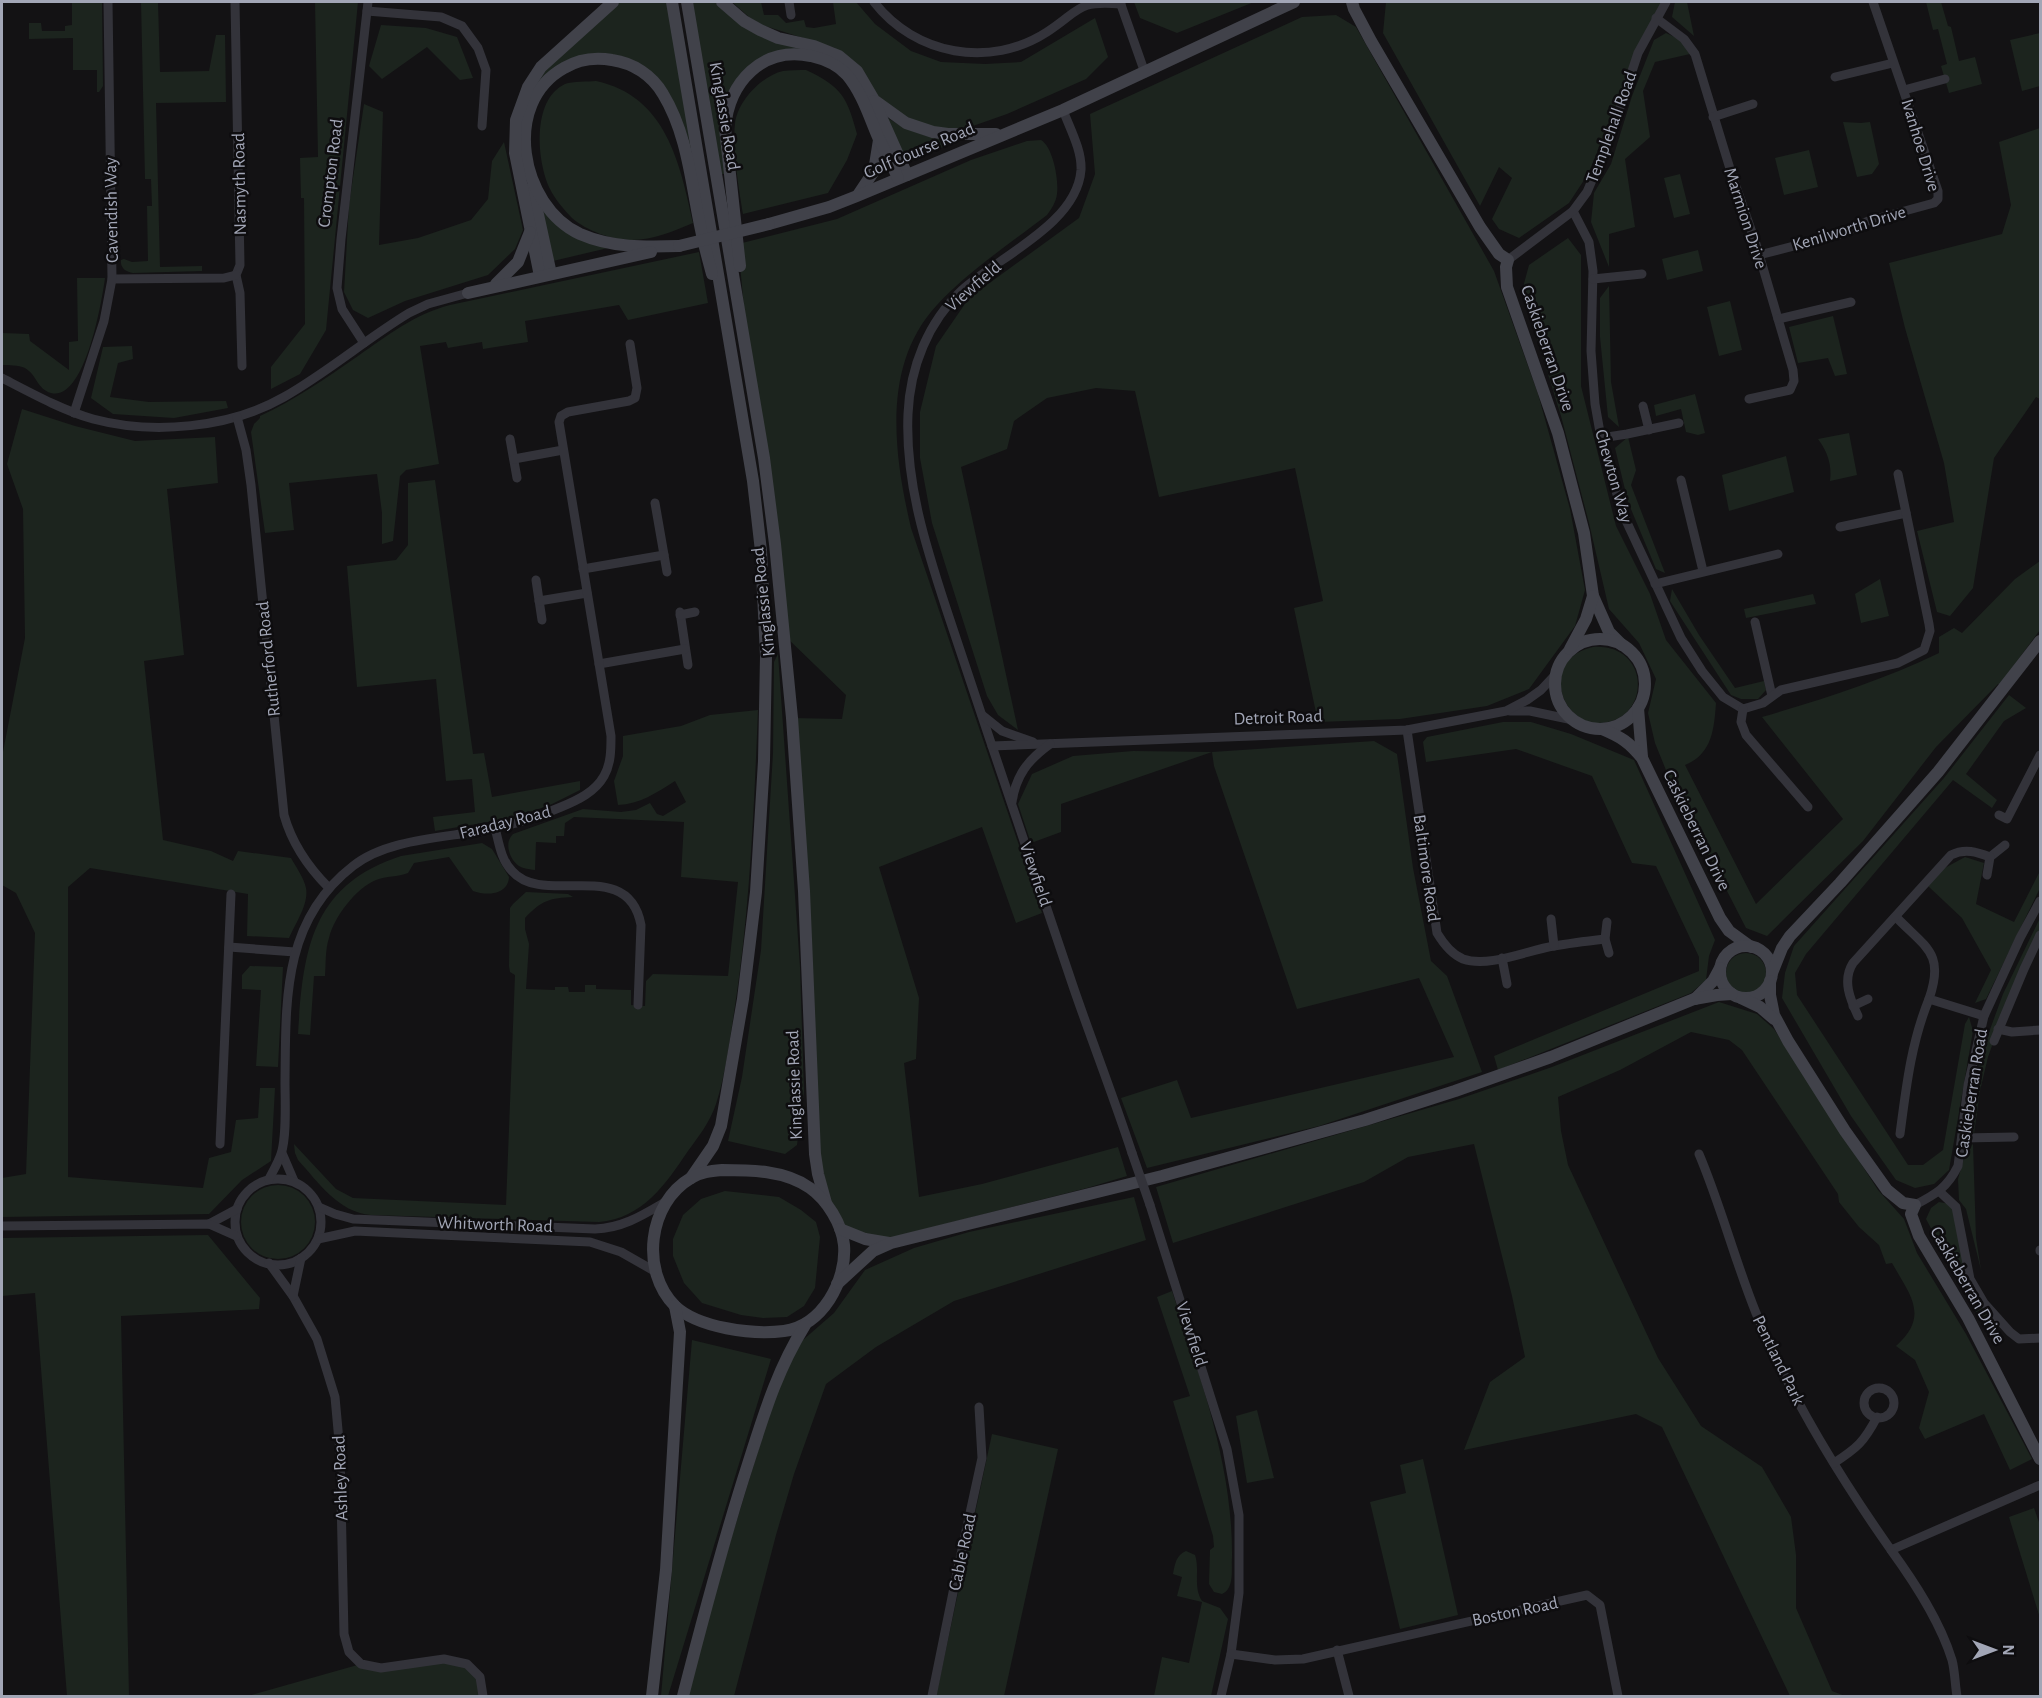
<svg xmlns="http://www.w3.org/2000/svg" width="2042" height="1698" viewBox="0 0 2042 1698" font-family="'Alegreya Sans',sans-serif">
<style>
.green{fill:#1c241e}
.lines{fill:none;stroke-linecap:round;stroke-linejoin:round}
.street{stroke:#33333a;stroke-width:9}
.secondary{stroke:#41424a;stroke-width:12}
.street-bridge{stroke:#33333a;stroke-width:9}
.secondary-bridge{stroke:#41424a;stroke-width:12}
.labels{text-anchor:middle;stroke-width:5;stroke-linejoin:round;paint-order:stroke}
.street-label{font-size:18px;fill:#a2a6b6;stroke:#0e0d0f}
</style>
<rect width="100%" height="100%" fill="#131214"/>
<!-- green -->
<g class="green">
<path d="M72,2H102L103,86L99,92H97V70H73V38L29,39V23H41L42,31H65V26L72,25Z"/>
<path d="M141,2H158L160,72L209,71L216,35H225L226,102L156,103L160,267L202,266V271L133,273C126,272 120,268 121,260L124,259L132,262L148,261L147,206H152L151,179H145Z"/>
<path d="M315,2H358L326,330L300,374L271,389V367L305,324L304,198H301L300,158L318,157Z"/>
<path d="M618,2H667L694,157L665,89L602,54L540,83L522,161L544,259L520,161L525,104L542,72Z"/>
<path d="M691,2H715L725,12L815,51L855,79L788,50L729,91L722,112L726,174H721Z"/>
<path d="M732,2H761L764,15H778L786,23L804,20L806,27L814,28L836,24L833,2H856L875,24L911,51L941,62L985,64L1021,62L1095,18L1108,57L1086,79L1007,114L970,127L933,132L895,116L835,48L762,25L749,17Z"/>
<path d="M1134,2H1254L1177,33L1140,18Z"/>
<path d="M1386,2H1666L1613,115L1588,174L1569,203L1519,238L1499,229L1492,219L1512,178L1499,167L1480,206L1383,33Z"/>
<path d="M1675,2H1687L1694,36L1672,17Z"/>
<path d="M1926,2H1941L1948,26L1951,27L1959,61L1975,57L1982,84L1949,93L1941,66L1947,64L1938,29L1933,30Z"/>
<path d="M1336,15L1356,27L1494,271L1538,394L1570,509L1585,590L1575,626L1529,689L1487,706L1400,719L1318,722L1294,608L1323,601L1295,468L1159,497L1135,391L1096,388L1047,398L1014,421L1007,449L961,467L1018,730L998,715L987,696L932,523L920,458V412L936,346L969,298L1079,218L1095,174L1090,114L1302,17Z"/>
<path d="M381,25L426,28L457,37L473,78L460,80L427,47L382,79L369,66Z"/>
<path d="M1666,33L1681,40L1690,54L1655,62L1643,91L1650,137L1625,159L1635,227L1609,234V267L1591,222L1594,193L1611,164L1632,96L1654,40Z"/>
<path d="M2040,33V86L2022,91L2010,40Z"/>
<path d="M806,70C842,87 847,97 857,134L847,160L828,193L743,214C739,190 732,148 735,124C737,102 761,76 783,71C790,70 799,70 806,70Z"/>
<path d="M596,81C666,96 680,163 693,223C674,231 653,240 632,240C612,240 587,231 572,218C565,211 554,198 550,189C537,162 531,100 565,84C573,81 587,82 596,81Z"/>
<path d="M364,104L383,112L379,245L418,238L471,220L488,199L492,161L504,142L523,230L515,249L488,275L405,301L368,318L353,310L344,292L349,205Z"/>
<path d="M886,117L901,126L924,135L959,140L907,163Z"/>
<path d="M1843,122L1861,123L1870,122L1879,164L1872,174L1857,177Z"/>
<path d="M2040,128V399L2036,397L1994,458L1973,588L1950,616L1937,612L1917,531L1954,522L1944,463L1905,328L1889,263L2002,234L2011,205L1999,142Z"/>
<path d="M1041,140C1053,147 1059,180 1057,194C1056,202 1052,208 1047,215C1011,243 967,272 937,305C881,365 894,455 911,528L1042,913L1016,923L982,827L879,867L919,998L916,1059L904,1063L919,1197L982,1184L1118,1147L1127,1176L1087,1188L906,1234L891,1243L840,1229L821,1190L792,718L842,719L846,695L784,635L751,381L738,244L837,219L971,160L1027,141Z"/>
<path d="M1809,150L1818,187L1784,195L1775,158Z"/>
<path d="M1680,174L1690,214L1674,218L1664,178Z"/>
<path d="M541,206L608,248L553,261Z"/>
<path d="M1568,238L1581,255V386L1616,526L1650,594L1666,640L1716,703C1714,730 1712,754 1685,765L1756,904L1843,819L1762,717C1823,699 1881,681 1939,653V637L1954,628L1962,633L2015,579L2040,561V630L2000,684H1998L1936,747L1863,841L1767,936L1746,928L1670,780L1655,743L1648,713L1656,679L1639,643L1609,609L1589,523L1561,416L1522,291L1529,265Z"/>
<path d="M1698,250L1703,271L1667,280L1662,259Z"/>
<path d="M699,252L708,303L628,320L619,305L525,321L528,342L483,349L482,342L448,348L446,342L420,346L439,464L406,470L400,476L393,541L382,544V513L377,474L289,483L294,530L265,533L251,432L254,424L260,418V416C295,400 326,378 358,356C388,335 415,314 450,305Z"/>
<path d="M77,278H105C102,301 85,402 51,393C37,389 37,375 25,368C18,365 9,365 2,365V333L29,334L30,341L69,370V342L78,341Z"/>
<path d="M1609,286L1611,382L1619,427L1608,417L1600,337V298Z"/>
<path d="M1730,301L1742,350L1719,356L1707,307Z"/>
<path d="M1833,316L1847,374L1835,376L1828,358L1798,363L1789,327Z"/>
<path d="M132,346L133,359L118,363L110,397L149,402L226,401L228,408L174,418L113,414L91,398L103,347Z"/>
<path d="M1695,394L1705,433L1698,435L1686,432L1681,409L1656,416L1654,405Z"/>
<path d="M22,409L75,426L135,441L215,437L218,483L167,489L184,655L144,661L163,840L211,851L233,861L238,851L291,858C296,867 304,878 306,888C309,904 295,924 289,938L247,936L248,894L90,868L68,887V1177L203,1188L209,1158L231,1152L236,1120L258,1118L260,1088H275L271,1161L242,1180L209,1214L2,1217V1178L26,1174L35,933L16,893L2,885V757L25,638L23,509L7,464Z"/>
<path d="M1849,433L1857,475L1830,481C1832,466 1828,452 1818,439Z"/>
<path d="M1628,437L1636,470L1631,485L1665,573L1656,569L1628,502L1615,448Z"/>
<path d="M1786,456L1794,492L1729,511L1722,475Z"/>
<path d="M435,480L473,754L484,753L492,797L580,781V790L552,804L517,817L435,831L433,817L475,812L472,779L446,781L436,679L357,687L347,566L396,560L408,545V483Z"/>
<path d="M1880,579L1889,616L1861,623L1855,594Z"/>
<path d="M1672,589L1699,635L1735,688L1764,681L1766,690L1758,699H1741L1731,695L1670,601Z"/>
<path d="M1813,594L1816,604L1746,618L1744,609Z"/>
<path d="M1593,647C1648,643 1652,713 1608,722C1562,733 1537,659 1593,647Z"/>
<path d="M778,654L800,967L804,1091L797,1145L785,1154L728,1141L742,1077L761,950L773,753L774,662Z"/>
<path d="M2009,695L2026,708L2004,721L1966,774L1997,800L1992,808L1953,780L1806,954L1795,973L1797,995L1908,1165H1923L1943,1150L1965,1024L1969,1017L1973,1031L1949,1170L1934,1184L1915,1188L1896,1180L1851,1116L1782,998L1785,973L1794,946L1944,778Z"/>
<path d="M758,710C754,809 750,908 735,1006C730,1038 726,1073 716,1104C710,1122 699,1136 688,1151C665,1185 643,1218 599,1222L371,1215C338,1212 319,1183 298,1160L295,1153L294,1144L336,1189L353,1198L506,1205L515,975L510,972L509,966L510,908L513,904L526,892L568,894L573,897C550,898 542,900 525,918V929L529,944L526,989L555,990V987H568L569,992H585V985H596V989L631,990V1005L645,1006L646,981L653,974L728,976L738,882L681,877L684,822L574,817L565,823L564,836H556V843L536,842L535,870C529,869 524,869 519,866C509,859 504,842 513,834L583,809L621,812L636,810L650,803L657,814L663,816L686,802L675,781C656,793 640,804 618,805L614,781L623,756V736L681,726L710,715Z"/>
<path d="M1503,722H1531L1571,734L1634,760L1715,940L1709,956L1706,980L1691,993L1498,1070L1494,1056L1699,971V957L1656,866L1632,863L1592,776L1516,749L1426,762L1423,742L1427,737Z"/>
<path d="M1374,741L1397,754L1413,868L1431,961L1447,976L1482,1072L1319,1126L1147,1168L1121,1098L1177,1080L1191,1118L1454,1057L1419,978L1297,1009L1214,766L1212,752L1061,804V832L1031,843L1018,804L1032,774L1073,756L1133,751L1212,752Z"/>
<path d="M482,843L492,849L509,877C508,895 487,896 473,891L449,857L414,863L408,873C398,877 386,876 376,880C356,888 334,917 329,938C325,950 326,964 325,976H314L310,1035L298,1034C303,951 311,885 401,856Z"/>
<path d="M1965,857L1984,863L1976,904L2014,922L2040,871V888L1986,999L1975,1003L1991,970L1962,918L1928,886L1941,870Z"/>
<path d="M2040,918V935L1998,1029L1988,1057L1980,1091L1974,1134L1967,1121L1981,1054L2003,994Z"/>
<circle cx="1746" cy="973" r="20"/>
<path d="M250,966L283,967L278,1067L256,1066L261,990L242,989V975Z"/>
<path d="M1719,1002L1757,1014L1774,1029L1878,1190L1904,1219L1917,1253L1966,1334L2032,1459L2010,1470L1984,1414L1925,1439L1919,1428L1929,1392L1915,1360L1896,1346C1930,1316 1910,1295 1892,1263L1886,1264L1879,1245L1859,1227L1839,1202L1838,1194L1742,1050L1729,1040L1691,1032L1620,1070L1558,1097L1561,1131L1568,1165L1658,1358L1701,1426L1762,1467L1791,1517L1796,1555V1608L1832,1691L1845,1696H1790L1662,1427L1636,1414L1464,1450L1490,1382L1525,1357L1512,1296L1474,1144L1408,1157L1364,1182L1173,1243L1156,1187L1459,1099L1552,1067Z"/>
<path d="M1973,1144L1976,1238L1981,1270L1966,1209L1959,1200L1958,1179L1966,1151Z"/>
<circle cx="278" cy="1222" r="37"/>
<path d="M725,1191L779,1197L801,1210L816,1222L820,1237L815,1288L804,1306L787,1317L763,1318L741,1315L702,1303L684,1283L673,1256V1239L683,1215L701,1199Z"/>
<path d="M1134,1197L1146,1240L954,1301L876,1347L826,1384L794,1474L776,1535L734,1696H683L788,1353L834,1313L865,1270L914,1248L969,1232Z"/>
<path d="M1939,1202L1950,1204L1959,1225L1970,1287L1988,1314L1980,1319L1926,1219L1931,1208Z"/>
<path d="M208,1235L260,1298L259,1309L121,1316L129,1696H67L35,1293L2,1296V1238Z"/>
<path d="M1172,1291C1200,1377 1233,1465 1232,1557C1231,1569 1235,1588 1222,1594L1214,1592L1209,1584L1210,1550L1214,1547L1213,1536L1173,1401L1190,1396L1157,1297Z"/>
<path d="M692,1340L771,1359L668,1696H661Z"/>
<path d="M1257,1410L1274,1478L1247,1483L1236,1416Z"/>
<path d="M992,1434L1058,1449L1004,1696H936Z"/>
<path d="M1423,1459L1458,1615L1400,1629L1370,1502L1406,1493L1400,1465Z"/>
<path d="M2034,1508L2040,1525V1618L2009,1517Z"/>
<path d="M1186,1551L1195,1555C1200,1570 1193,1587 1202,1601L1220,1608L1228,1619L1211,1696H1154L1162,1657L1189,1663L1202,1602L1177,1596L1182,1577L1173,1574C1175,1564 1176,1555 1186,1551Z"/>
<path d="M444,1659C472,1665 478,1667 483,1696H248L361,1664L381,1668Z"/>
</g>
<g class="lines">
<!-- street -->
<g class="street">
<path d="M235,2L240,265L236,275L240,293L242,366"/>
<path d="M789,2L791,15"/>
<path d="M874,2C915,55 990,69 1047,32C1081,10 1076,0 1121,4"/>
<path d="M1120,2L1145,73"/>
<path d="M367,11L441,17L462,26L478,48L486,70L482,126"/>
<path d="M1656,18L1684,39L1695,54L1731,172L1756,244L1793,370L1794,381L1790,390L1749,399"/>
<path d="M1835,77L1893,63"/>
<path d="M1904,90L1945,79"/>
<path d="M1063,110C1070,129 1082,150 1081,170C1077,224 998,257 962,290C928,322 910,367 908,414C905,482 926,547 947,611C961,653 975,695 989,737C1018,821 1045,905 1074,989C1093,1044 1114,1098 1132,1153"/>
<path d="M1713,117L1753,104"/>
<path d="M1573,211L1589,242L1593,271L1591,351L1595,404L1601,438L1622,512L1681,638L1702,671L1723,697L1743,709"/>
<path d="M1759,255L1844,233L1868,221L1934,203L1938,199V191L1873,2"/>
<path d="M1508,260L1573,211L1587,192L1610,138L1638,53L1666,2"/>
<path d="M112,279L224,278L236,275"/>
<path d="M1593,279L1642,274"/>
<path d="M1778,319L1851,302"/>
<path d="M364,343L342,309L337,288L341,239L368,2"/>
<path d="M2,378C31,393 62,410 93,419C153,435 230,428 284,397C328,372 366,339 409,313L428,304L468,293"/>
<path d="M1643,406L1649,430"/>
<path d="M74,413L104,321L112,279L108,2"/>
<path d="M237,417L246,450L251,485L284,815C292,844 308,867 329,888"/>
<path d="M1601,438L1627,434L1679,423"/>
<path d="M510,439L517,478"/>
<path d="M514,459L563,450"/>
<path d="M1681,480L1703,571"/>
<path d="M655,503L667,572"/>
<path d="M1840,527L1906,513"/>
<path d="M583,569L664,555"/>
<path d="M536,580L542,620"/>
<path d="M1655,584L1778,554"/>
<path d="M539,601L587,593"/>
<path d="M680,612L688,665"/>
<path d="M680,615L695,612"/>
<path d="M1755,622L1772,696"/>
<path d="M599,664L685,649"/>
<path d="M1743,709L1763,703L1781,690L1898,663L1924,650L1930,631L1929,624L1898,474"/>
<path d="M1743,709L1741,722L1746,735L1808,807"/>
<path d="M1510,711H1530L1573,720"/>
<path d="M982,715L1002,731L1033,742"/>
<path d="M1407,730L1437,933C1443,943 1451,954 1463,959C1489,968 1528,950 1554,946C1571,943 1588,941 1605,939"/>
<path d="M992,746L1407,730L1506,711L1527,700L1541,690L1556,674"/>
<path d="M1012,802C1016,775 1028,760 1050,744"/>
<path d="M1999,815L2007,819L2040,755"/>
<path d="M495,828C499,843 501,860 512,871C544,908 628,855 641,925L638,1005"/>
<path d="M1987,875L1990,857L2005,845"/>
<path d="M1896,917C1926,948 1945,953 1929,999L1984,1016"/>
<path d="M1551,919L1554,946"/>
<path d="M1607,922L1605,939L1609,953"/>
<path d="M229,947L295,952"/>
<path d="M1502,958L1507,984"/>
<path d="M1853,1006L1868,999"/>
<path d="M1858,1016C1850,999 1842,980 1853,963L1951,855C1965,848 1977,852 1990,857"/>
<path d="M1998,1029L2012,1032L2040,1030"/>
<path d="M1994,1041L2024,969L2040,935"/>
<path d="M1900,1134C1906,1088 1911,1043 1929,999"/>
<path d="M1963,1138L2014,1137"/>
<path d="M220,1144L231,894"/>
<path d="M282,1153L294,1181"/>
<path d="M1699,1154C1721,1206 1735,1261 1756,1313C1790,1397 1839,1476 1891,1550L2040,1485"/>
<circle cx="278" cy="1222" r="43"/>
<path d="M269,1179C273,1171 278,1163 281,1154C287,1137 285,1101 285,1082C286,1001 282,921 353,866C389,837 452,838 496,828C519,823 540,816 561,807C578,800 595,792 604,776C611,764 611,749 611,736L559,422L561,416L568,412L629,401L635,398L637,388L630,344"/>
<path d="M1940,1192L1956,1207L1970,1279L1984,1303L2010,1332L2019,1339L2040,1338"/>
<path d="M1150,1205L1227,1449L1239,1515V1593L1231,1654L1221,1696"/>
<path d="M1915,1205C1936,1194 1947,1188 1958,1166L1968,1085L1984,1016L2020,938L2040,901"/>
<path d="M319,1207L335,1214L353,1219L595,1229C623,1228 643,1215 667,1201"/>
<path d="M209,1224L237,1209"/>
<path d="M2,1226L209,1224L236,1236"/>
<path d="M318,1239L355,1231L590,1242L621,1252L656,1272"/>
<path d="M2040,1250V1251"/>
<path d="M269,1263L293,1296L317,1339L335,1397L340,1452L344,1634L349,1652L361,1664L381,1668L444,1659L467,1664L480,1677L483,1696"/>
<path d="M293,1296L301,1258"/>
<circle cx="1879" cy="1403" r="15"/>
<path d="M1834,1463C1857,1448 1864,1442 1877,1417"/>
<path d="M1891,1550C1915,1583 1940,1621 1952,1660C1955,1671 1955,1685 1957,1696"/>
<path d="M1337,1650L1349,1696"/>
<path d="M1231,1654L1275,1660L1303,1659L1587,1595L1600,1605L1618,1696"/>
<path d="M932,1696L958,1568L982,1458L979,1407"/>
</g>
<!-- secondary -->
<g class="secondary">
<path d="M672,2L753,481L761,551L766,656L764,761L756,892L743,999L721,1126L713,1146L691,1178"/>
<path d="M687,2L764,458L775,544L792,718L804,891L815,1154L818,1174L826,1203"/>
<path d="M722,2L744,21L760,30L778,38L814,46L839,56L857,71L874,100L906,123L933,132L948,134H996"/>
<path d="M1352,2L1354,9L1371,41L1480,227L1499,254L1508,260L1506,267L1507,287L1558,433L1584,533L1593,596L1609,632L1622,645"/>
<path d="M874,101L907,175"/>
<path d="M532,187L551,274"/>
<path d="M858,195L874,171L879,140"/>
<path d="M769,224L829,207L857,196L1063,110L1294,2"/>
<path d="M679,246C645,247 612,248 580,234C520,206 501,103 564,68C579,59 595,57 612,60C633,63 652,75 663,94C688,135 691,184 701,230C704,245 708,259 712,274"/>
<path d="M740,266L725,128C729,82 762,46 811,56C824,59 838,65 847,75C862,93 869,116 878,137C885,151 892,164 898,178"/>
<path d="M540,276L515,153L516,120L528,87L541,67L613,2"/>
<path d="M496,284L518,262L530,232"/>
<path d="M468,293L651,252"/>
<circle cx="1600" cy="684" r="45"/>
<path d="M1570,649L1586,619L1593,596"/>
<path d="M1638,708L1642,757"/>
<path d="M1602,729C1621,737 1629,742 1642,758L1720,918L1729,931L1751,947"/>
<circle cx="1746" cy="972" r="26"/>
<path d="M1772,973L1782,948L1790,936L1840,883L1938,772L2040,641"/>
<path d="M1770,981V995L1774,1015L1788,1041L1845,1131L1887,1190L1903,1203L1915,1205L1911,1214L1919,1236L1968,1318L2040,1459"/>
<path d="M1741,998L1760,1007L1774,1019"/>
<path d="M1695,999L1713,981L1720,968"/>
<path d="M722,1170C750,1170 785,1170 810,1188C827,1200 842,1224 844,1245C847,1281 822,1326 784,1331C753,1335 698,1328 675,1306C640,1271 648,1203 691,1178C700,1172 711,1171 722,1170Z"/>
<path d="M840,1229L865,1239L889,1243"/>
<path d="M837,1284L873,1251L891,1243L1162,1176L1365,1120L1455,1091L1551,1057L1694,999L1717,995L1732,994"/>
<path d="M652,1696L666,1570L680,1332L675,1306"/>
<path d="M683,1696C703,1618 723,1541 748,1464C764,1414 777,1370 805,1325"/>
</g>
<!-- street-bridge -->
<path class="street-bridge" d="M1132,1153L1150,1205"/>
<!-- secondary-bridge -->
<path class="secondary-bridge" d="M679,246L769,224"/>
</g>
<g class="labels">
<!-- street labels -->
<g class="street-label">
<text transform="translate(725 116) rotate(80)" y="6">Kinglassie Road</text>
<text transform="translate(1611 127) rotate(-70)" y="6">Templehall Road</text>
<text transform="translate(1921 145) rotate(73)" y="6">Ivanhoe Drive</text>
<text transform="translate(919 150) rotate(-23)" y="6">Golf Course Road</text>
<text transform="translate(330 173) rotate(-83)" y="6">Crompton Road</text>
<text transform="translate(239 184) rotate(-91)" y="6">Nasmyth Road</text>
<text transform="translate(111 210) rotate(-91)" y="6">Cavendish Way</text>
<text transform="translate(1746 218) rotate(72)" y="6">Marmion Drive</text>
<text transform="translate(1849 228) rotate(-17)" y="6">Kenilworth Drive</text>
<text transform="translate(973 286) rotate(-41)" y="6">Viewfield</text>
<text transform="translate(1548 348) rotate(71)" y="6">Caskieberran Drive</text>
<text transform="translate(1614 476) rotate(74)" y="6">Chewton Way</text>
<text transform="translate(763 602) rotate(-96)" y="6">Kinglassie Road</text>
<text transform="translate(268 659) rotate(-96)" y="6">Rutherford Road</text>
<text transform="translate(1278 717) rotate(-2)" y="6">Detroit Road</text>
<text transform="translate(505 822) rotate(-14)" y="6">Faraday Road</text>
<text transform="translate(1697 830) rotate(64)" y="6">Caskieberran Drive</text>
<text transform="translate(1427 868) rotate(82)" y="6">Baltimore Road</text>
<text transform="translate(1036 874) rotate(71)" y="6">Viewfield</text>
<text transform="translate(794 1085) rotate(-92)" y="6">Kinglassie Road</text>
<text transform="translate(1971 1093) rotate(-81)" y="6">Caskieberran Road</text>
<text transform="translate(495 1224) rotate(2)" y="6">Whitworth Road</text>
<text transform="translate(1968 1285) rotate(60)" y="6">Caskieberran Drive</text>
<text transform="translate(1192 1334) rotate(72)" y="6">Viewfield</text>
<text transform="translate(1779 1360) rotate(64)" y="6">Pentland Park</text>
<text transform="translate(340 1478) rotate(-92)" y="6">Ashley Road</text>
<text transform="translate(962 1552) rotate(-78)" y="6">Cable Road</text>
<text transform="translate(1515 1611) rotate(-12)" y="6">Boston Road</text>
</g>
</g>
<!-- border -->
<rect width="2042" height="1698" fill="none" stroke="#a2a6b6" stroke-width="6"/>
<!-- north arrow -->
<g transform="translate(1994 1650) rotate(90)" stroke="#0e0d0f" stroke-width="4.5" paint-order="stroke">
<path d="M0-4.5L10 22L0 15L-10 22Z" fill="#a2a6b6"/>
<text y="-9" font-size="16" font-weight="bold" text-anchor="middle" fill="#a2a6b6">N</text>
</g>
</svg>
